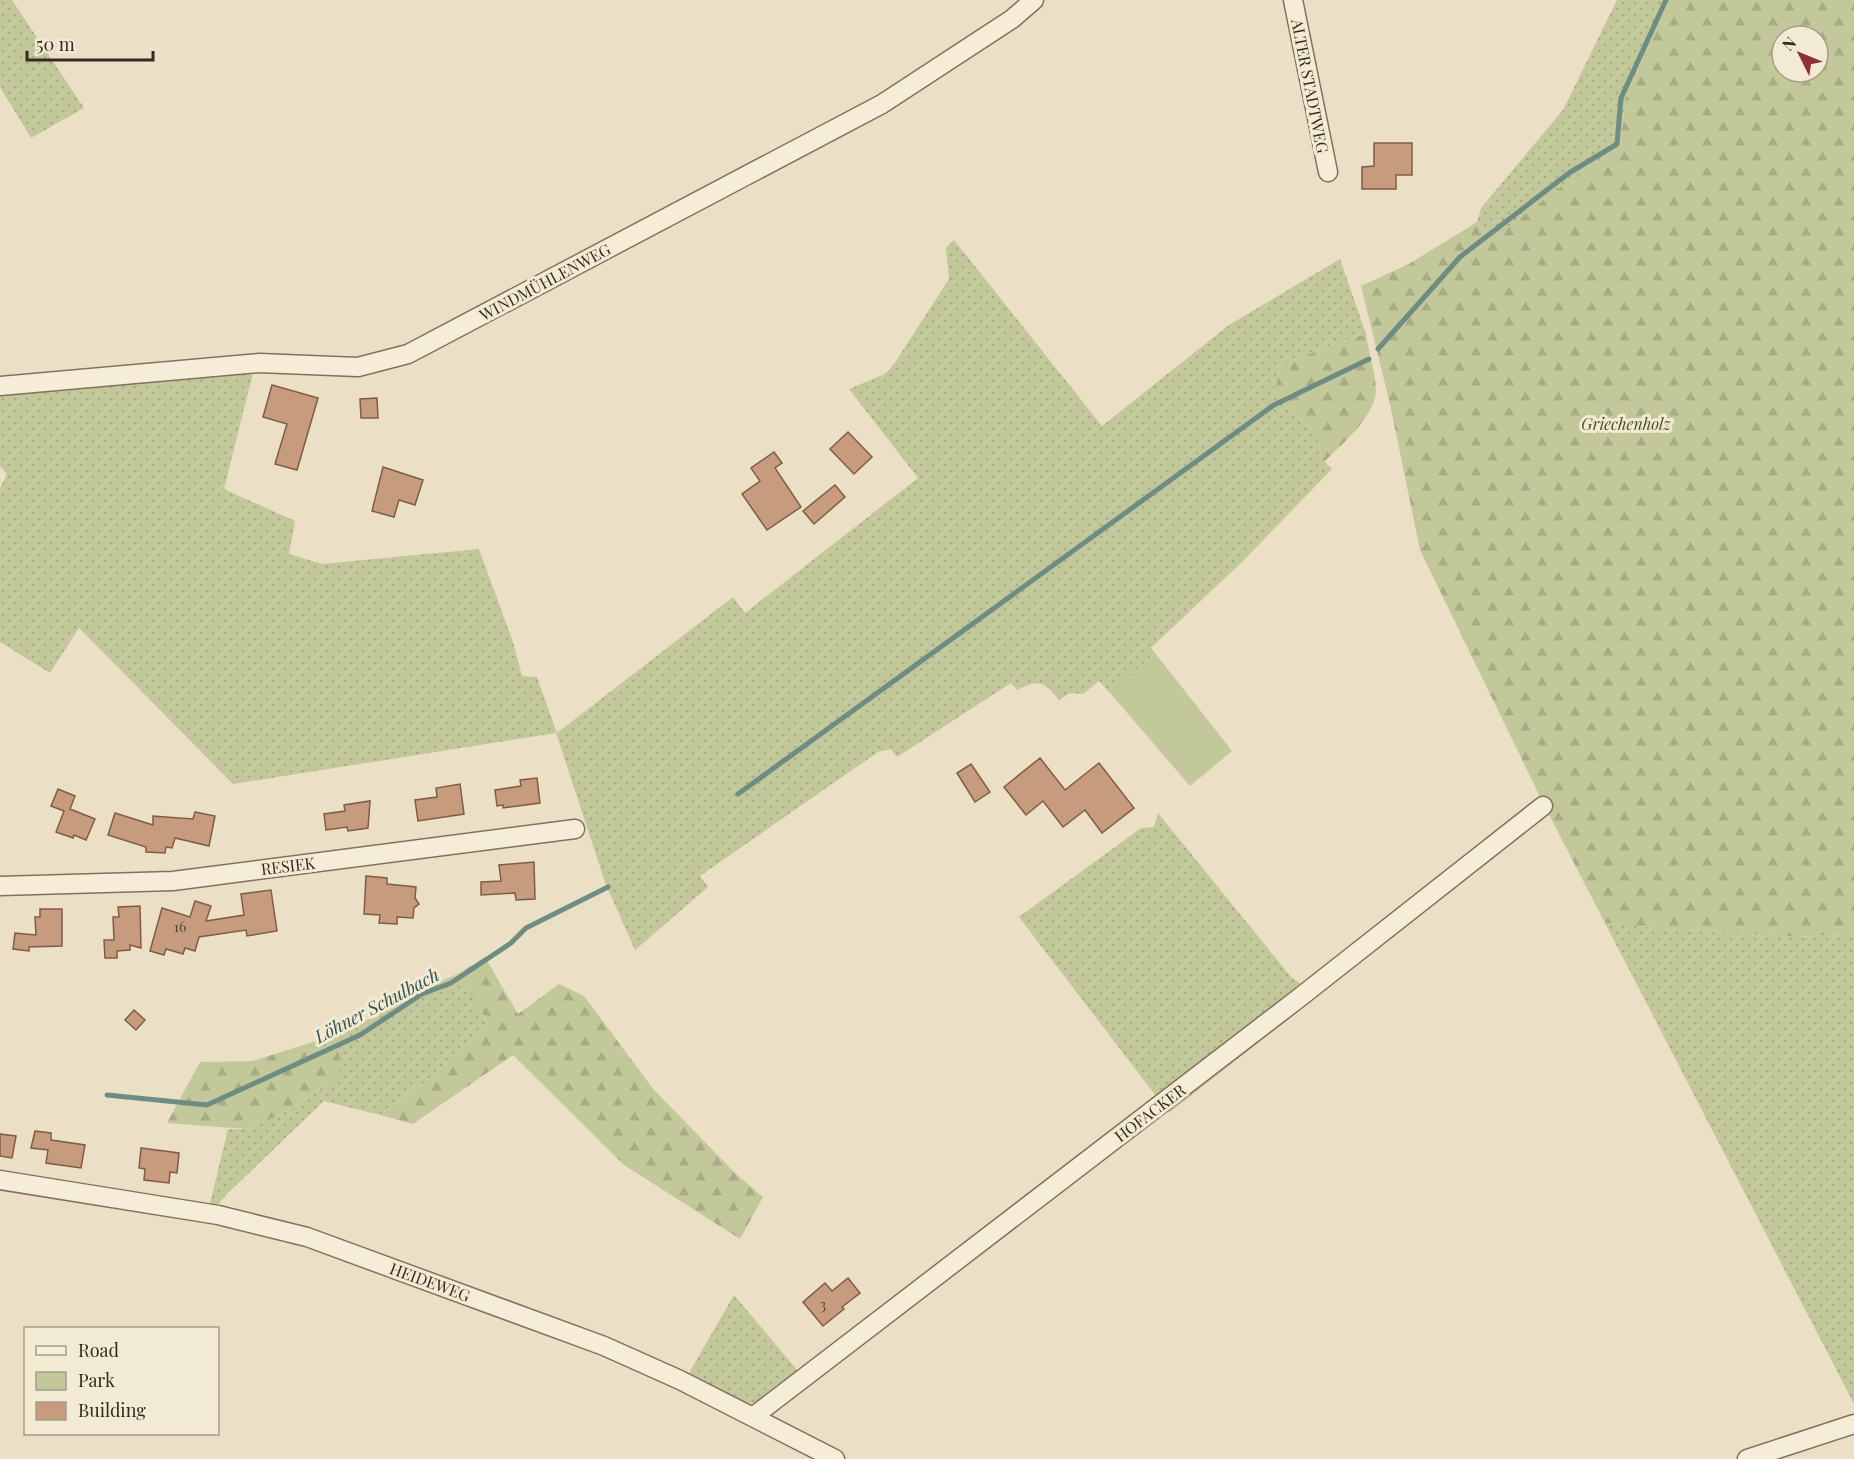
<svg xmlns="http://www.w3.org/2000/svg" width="1854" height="1459" viewBox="0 0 1854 1459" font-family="'Playfair Display',serif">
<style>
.grass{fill:url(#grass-dots)}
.forest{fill:url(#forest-firs);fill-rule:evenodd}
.park{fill:#c3c89a}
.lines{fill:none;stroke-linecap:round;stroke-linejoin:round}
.stream{stroke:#6e8c84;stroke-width:5}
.building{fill:#c69b7e;stroke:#815c44;stroke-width:1.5}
.minor-casing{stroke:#84715d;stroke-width:21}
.minor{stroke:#f6edd8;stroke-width:18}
.labels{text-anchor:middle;stroke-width:6;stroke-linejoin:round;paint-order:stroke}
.number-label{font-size:14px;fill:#594637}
.street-label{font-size:16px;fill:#352a1f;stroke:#f3ead4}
.park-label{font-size:16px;font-style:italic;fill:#465028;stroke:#f3ead4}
.water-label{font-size:18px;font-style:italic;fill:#305451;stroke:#f3ead4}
</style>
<defs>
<pattern id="grass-dots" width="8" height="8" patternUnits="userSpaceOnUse" patternTransform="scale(1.5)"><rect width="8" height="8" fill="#c3c89a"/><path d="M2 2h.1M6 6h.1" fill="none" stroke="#a8ac84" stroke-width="1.8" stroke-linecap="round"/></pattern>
<pattern id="forest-firs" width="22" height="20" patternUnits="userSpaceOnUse" patternTransform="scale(1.5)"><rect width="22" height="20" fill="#c3c89a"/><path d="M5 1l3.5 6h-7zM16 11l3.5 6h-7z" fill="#a8ac84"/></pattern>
</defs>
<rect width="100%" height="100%" fill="#ebdfc5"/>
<!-- grass -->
<g class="grass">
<path d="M0,0H12L84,108L31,138L0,87Z"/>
<path d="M1617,0H1668L1625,100L1620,147L1572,178L1490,241L1477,222L1481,208L1563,110Z"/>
<path d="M954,240L1102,426L1229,325L1340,259L1366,334L1339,342L1281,365L1274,394L1287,408L1318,435L1321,458L1332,469L1243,561L1151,648L1155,653L1111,694L1099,681L1083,694L1070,693L1059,700C1044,681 1039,679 1017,690L1011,683L897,757L891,749L878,752L700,876L708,887L635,950L606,885L556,733L233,784L79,628L50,673L0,642V488L7,474L0,466V389L254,369L224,489L295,521L289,554L322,564L479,549L513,642L522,676L537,677L557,733L733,597L745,613L918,478L849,389L885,374L894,364L949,279L946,248Z"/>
<path d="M1158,813L1291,977L1303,985H1308L1317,996L1169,1113L1019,917L1141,828L1154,827Z"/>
<path d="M1605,923L1681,930L1799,937L1854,933V1404Z"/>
<path d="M458,974L488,1023L432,1077L380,1115L324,1101L228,1193L207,1216L228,1129H246L278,1116L339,1077V1034C379,1015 416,991 458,974Z"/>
<path d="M734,1295L798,1371L755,1403L747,1404L688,1375Z"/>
</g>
<!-- forest -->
<g class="forest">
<path d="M1668,0H1854V933L1799,937L1681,930L1605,923L1546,809L1420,550L1390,404L1361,286L1409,264L1477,222L1490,241L1572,178L1620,147L1625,100ZM1782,36H1818V72H1782Z"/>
<path d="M1366,334C1368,349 1376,376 1376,390C1375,417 1342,444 1324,462L1321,458L1318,435L1287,408L1274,394L1281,365L1339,342Z"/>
<path d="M485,957L518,1014L559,984L584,996L654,1090L735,1173L763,1197L740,1239L624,1165L513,1055L413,1124L380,1115L432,1077L488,1023L458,974Z"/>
<path d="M339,1034V1077L278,1116L246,1129L167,1123L200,1062L252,1061Z"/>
</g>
<!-- park -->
<path class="park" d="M1155,653L1232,751L1190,786L1111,694Z"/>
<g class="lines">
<!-- stream -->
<g class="stream">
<path d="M1378,349L1460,257L1569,173L1617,144L1621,98L1666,0"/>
<path d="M738,794L1274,405L1369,359"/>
<path d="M107,1095L207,1105L360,1035L422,994L451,983L511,943L526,928L608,887"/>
</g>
</g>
<!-- building -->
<g class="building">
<path d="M1374,143H1412V175H1396V189H1362V167L1374,166Z"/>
<path d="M272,385L318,398L297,470L275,464L287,424L263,417Z"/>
<path d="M377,398L378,418H361L360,399Z"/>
<path d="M848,432L872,457L854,474L830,449Z"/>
<path d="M774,452L782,463L775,468L801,507L767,530L742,494L760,481L751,468Z"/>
<path d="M383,467L423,480L415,505L399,500L394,517L372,511Z"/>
<path d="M835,485L845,497L814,524L803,511Z"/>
<path d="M1040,758L1065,790L1099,763L1134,808L1102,833L1085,810L1063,827L1043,801L1026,815L1004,787Z"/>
<path d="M971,764L990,792L975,802L957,773Z"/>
<path d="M537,778L540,803L503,808V805L497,806L495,790L521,786L520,780Z"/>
<path d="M460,784L464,814L418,821L415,800L437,797L436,788Z"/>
<path d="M58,789L75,796L70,809L95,819L86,840L74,835L73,838L56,832L64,811L51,806Z"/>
<path d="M370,801L368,828L348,831L347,827L326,830L324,814L345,811L344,805Z"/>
<path d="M195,812L215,816L209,846L175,838L172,848L166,847L165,853L146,852V847L108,835L115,813L153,825V816L193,819Z"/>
<path d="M534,862L535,899L516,900L515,893L481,895V882L501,881L499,865Z"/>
<path d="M366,876L387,878V884L416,887L415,898L419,904L414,908L413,918L397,917V924L379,923L380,915L364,914Z"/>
<path d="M271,890L277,931L247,936L246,930L199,937L195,951L185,948L183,954L166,949L164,955L150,951L162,908L190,917L195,901L211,906L206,921L244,915L241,894Z"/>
<path d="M140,906L141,948L130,945V950L117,951V958H105L104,940H114L113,917H119L118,907Z"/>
<path d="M40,909H62V946L29,947V951L13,949L15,933L36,935L35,917H40Z"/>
<path d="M134,1010L145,1020L136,1030L125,1020Z"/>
<path d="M35,1131L51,1133V1140L85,1145L81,1168L46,1163L48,1150L31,1148Z"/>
<path d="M0,1134L16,1136L12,1158L0,1156Z"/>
<path d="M141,1148L179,1153L177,1173L170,1172L169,1183L144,1180L145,1169L139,1168Z"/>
<path d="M848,1278L860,1293L842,1307L844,1309L823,1326L803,1302L825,1283L832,1291Z"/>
</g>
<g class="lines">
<!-- minor casing -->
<g class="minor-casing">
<g id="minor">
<path d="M1293,0L1328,172"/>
<path d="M0,386L259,363L358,367L408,354L882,104L1012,19L1034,0"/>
<path d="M0,886L173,881L575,829"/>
<path d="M0,1180L218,1215L307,1237L604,1346L680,1380L835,1459"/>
<path d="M754,1416L1299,998L1543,806"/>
<path d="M1747,1459L1854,1424"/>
</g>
</g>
<!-- minor -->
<use href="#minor" class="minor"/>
</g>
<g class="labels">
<!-- number labels -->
<g class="number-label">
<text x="180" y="932">16</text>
<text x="823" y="1310">3</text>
</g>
<!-- street labels -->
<g class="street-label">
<text transform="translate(1310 86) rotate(79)" y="6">ALTER STADTWEG</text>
<text transform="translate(545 282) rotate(-28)" y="6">WINDMÜHLENWEG</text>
<text transform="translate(288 866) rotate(-7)" y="6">RESIEK</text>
<text transform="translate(1150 1113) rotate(-37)" y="6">HOFACKER</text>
<text transform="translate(430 1282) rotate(20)" y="6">HEIDEWEG</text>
</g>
<!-- park labels -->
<g class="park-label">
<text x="1626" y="430">Griechenholz</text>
</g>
<!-- water labels -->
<g class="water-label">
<text transform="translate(377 1006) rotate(-28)" y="6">Löhner Schulbach</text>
</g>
</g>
<!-- legend -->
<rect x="24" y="1327" width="195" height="108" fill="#f3ead4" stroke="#a79d8c" stroke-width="1.5"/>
<rect x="36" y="1346" width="30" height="9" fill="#f6edd8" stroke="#a79d8c" stroke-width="1.5"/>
<text x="78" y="1357" font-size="18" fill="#352a1f">Road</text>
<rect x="36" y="1372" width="30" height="18" fill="#c3c89a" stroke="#a79d8c" stroke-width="1.5"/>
<text x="78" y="1387" font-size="18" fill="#352a1f">Park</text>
<rect x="36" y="1402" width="30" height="18" fill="#c69b7e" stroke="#a79d8c" stroke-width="1.5"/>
<text x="78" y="1417" font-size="18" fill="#352a1f">Building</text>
<!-- north arrow -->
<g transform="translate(1800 54) rotate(313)"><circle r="28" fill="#f3ead4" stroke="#a79d8c" stroke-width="1.5"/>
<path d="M0-4.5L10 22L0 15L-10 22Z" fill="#8e3133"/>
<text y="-9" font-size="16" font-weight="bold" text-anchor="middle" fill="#352a1f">N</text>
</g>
<!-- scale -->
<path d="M27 51v9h126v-9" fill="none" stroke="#352a1f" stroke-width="3"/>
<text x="36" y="51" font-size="18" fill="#352a1f" stroke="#f3ead4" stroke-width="4.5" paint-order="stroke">50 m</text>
</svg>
